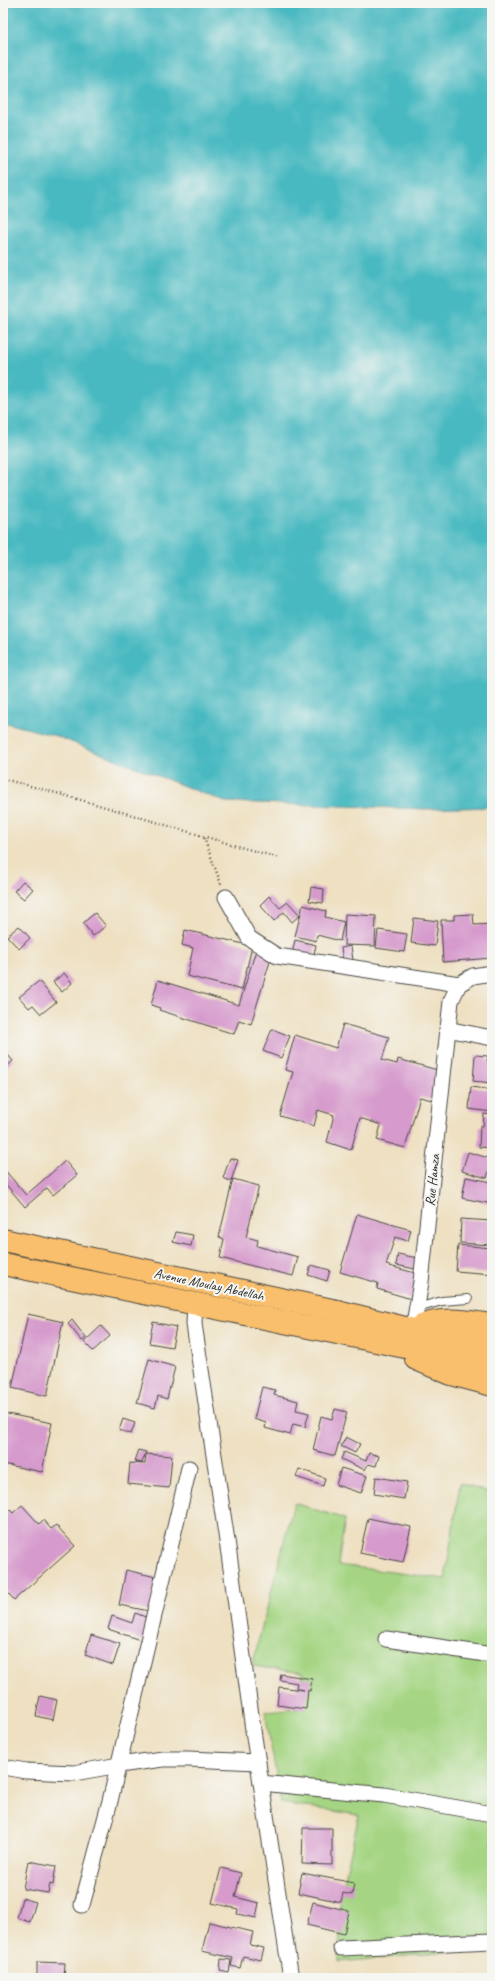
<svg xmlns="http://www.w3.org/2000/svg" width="495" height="1981" viewBox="0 0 495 1981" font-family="Caveat,sans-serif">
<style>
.green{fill:#a5d583;stroke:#688057}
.water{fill:#4ab9c1;stroke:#3a7276}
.building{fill:#d69acc}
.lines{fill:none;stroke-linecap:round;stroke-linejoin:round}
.service-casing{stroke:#484642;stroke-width:10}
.minor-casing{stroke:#484642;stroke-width:17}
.primary-casing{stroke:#484642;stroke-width:24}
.path{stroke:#484642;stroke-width:2.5;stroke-dasharray:1 3;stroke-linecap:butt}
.service{stroke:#fff;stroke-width:8}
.minor{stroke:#fff;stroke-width:15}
.primary{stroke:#f9bf6d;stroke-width:22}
.labels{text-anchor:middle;stroke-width:4;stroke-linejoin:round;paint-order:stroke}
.street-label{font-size:14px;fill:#2b2b2b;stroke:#f6f6f2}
</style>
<rect width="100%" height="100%" fill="#f6f6f2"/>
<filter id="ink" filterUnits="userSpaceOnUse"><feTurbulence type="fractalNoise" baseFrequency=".025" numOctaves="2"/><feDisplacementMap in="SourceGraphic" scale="8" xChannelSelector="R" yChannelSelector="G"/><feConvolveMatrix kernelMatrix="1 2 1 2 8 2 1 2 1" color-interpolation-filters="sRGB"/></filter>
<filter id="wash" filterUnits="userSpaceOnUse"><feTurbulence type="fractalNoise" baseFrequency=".012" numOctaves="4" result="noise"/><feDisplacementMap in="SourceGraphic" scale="16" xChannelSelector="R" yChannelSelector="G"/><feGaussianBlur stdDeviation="0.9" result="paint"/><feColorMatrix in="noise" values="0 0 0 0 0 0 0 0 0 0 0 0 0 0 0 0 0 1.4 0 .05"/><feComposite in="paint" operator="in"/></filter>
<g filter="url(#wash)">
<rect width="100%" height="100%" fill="#eee0c1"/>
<!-- green -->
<path class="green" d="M460,1483L492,1494V1948L339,1962L340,1900L359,1815L281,1803L265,1711L299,1708L303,1673L252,1666L294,1503L345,1519L338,1565L445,1579Z"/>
<!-- water -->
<path class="water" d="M3,3H492V807L428,809L225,802L56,736L3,722Z"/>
<g id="blocks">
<!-- building -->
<g class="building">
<path d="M23,881L33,889L24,899L14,891Z"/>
<path d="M311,887L324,889L323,903L309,901Z"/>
<path d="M269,896L280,908L288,902L300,915L292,922L284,912L274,921L260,905Z"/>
<path d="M303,905L326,911L325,917L344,922L340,941L317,935L316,941L295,936Z"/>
<path d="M95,913L106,926L93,936L83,923Z"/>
<path d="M345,914L376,916L375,946L344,945Z"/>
<path d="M473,914L474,925L492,924V958L443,962L441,920H454V915Z"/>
<path d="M414,918L438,921L435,946L411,943Z"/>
<path d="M19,926L30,938L19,949L7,936Z"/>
<path d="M185,930L252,946L242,990L187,976L193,948L182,945Z"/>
<path d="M378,930L407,934L404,952L376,948Z"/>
<path d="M295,940L316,945L313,959L292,954Z"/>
<path d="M351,946L353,960L343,961L341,948Z"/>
<path d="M256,950L272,955L251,1024L239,1020L234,1034L159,1010L160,1008L151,1005L158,980L239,1005Z"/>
<path d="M64,973L72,983L62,992L53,982Z"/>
<path d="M39,981L56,1002L41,1014L33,1005L29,1008L19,997Z"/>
<path d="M343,1024L389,1037L382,1060L397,1064L398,1059L441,1071L432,1100L420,1097L405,1148L377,1140L381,1125L360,1118L351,1150L327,1142L334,1115L318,1110L314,1126L280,1116L293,1072L285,1070L295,1035L336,1048Z"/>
<path d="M272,1029L290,1036L281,1058L263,1051Z"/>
<path d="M3,1049L13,1061L5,1068L3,1065Z"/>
<path d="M475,1055L488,1056L487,1061L492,1062V1083L473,1081Z"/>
<path d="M471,1087L492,1090V1112L469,1109Z"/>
<path d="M484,1114L492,1115V1148L479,1147L480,1126H483Z"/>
<path d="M468,1152L492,1159L487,1178L462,1171Z"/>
<path d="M230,1158L238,1160L231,1181L223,1178Z"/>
<path d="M65,1161L77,1175L53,1195L47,1188L25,1207L3,1181V1168L26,1195Z"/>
<path d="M466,1177L492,1182V1204L462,1198Z"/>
<path d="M233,1179L259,1186L246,1237L258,1240L257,1246L298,1257L293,1276L220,1258L224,1239L219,1237Z"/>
<path d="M357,1214L411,1230L408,1241L395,1237L386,1265L422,1275L415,1300L377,1289L378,1283L340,1272Z"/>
<path d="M461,1219L492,1221V1245L460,1243Z"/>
<path d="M176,1232L193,1235L191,1246L173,1242Z"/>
<path d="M458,1245L492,1248V1274L456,1271Z"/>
<path d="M398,1254L422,1259L420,1270L396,1265Z"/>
<path d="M311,1265L330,1270L327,1281L308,1275Z"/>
<path d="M28,1314L63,1322L47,1396L12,1388Z"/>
<path d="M72,1320L86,1338L82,1341L68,1324Z"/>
<path d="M153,1322L176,1327L172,1347L149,1343Z"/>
<path d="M101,1326L110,1336L93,1351L84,1342Z"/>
<path d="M149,1359L175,1367L167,1399L158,1396L155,1408L137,1403Z"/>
<path d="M262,1387L275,1390L274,1395L298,1401L296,1410L309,1413L305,1427L293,1424L290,1435L265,1428L266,1423L254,1419Z"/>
<path d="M335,1409L347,1412L335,1456L313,1450L321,1416L332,1419Z"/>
<path d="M3,1413L52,1423L42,1472L3,1464Z"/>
<path d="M123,1419L135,1423L131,1434L119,1430Z"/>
<path d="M346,1437L360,1444L355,1453L341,1446Z"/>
<path d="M138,1450L146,1452L142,1463L134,1461Z"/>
<path d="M344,1452L366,1461L369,1453L379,1456L376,1466L368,1464L365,1470L341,1459Z"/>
<path d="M146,1454L172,1456L169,1488L128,1484L130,1463L145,1464Z"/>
<path d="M341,1468L367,1476L361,1493L336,1485Z"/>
<path d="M299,1469L325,1478L323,1486L296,1477Z"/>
<path d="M376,1477L407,1482L404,1499L374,1494Z"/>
<path d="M22,1505L39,1524L43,1520L51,1529L56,1525L75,1546L14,1600L3,1587V1516L10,1510L13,1513Z"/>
<path d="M368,1518L411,1527L403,1562L360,1553Z"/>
<path d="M126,1570L156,1577L149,1611L119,1605Z"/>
<path d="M135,1613L151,1619L143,1641L108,1629L112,1616L132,1623Z"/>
<path d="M91,1635L120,1644L113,1665L85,1655Z"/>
<path d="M281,1674L312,1679L310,1691L308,1690L306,1709L277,1705L279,1687L304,1690L296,1688L297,1683L280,1680Z"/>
<path d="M40,1696L57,1700L53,1720L36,1716Z"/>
<path d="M303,1828H332V1865L302,1864Z"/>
<path d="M28,1861L56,1866L53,1885L50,1884L48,1893L23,1889Z"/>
<path d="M221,1868L241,1873L235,1897L259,1903L256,1918L237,1914L238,1909L212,1903Z"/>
<path d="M302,1873L354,1883L352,1895L343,1893L341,1902L298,1893Z"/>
<path d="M22,1898L36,1902L30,1922L17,1918Z"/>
<path d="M313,1902L349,1911L344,1934L307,1925Z"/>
<path d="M209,1922L253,1932L250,1945L264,1948L261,1960L243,1956L240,1968L231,1966L233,1958L202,1951Z"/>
<path d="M221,1959L231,1960L229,1973L220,1971Z"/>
<path d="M37,1962L65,1963L64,1978H37Z"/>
</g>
</g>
</g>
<g filter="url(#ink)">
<use href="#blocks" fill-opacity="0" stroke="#484642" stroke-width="1"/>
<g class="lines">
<!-- service casing -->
<g class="service-casing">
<path id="service" d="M417,1308L442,1301L468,1299"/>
</g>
<!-- minor casing -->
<g class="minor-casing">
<g id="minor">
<path d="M226,897L249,938L277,956L459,984"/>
<path d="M447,1029L492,1038"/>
<path d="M195,1304L194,1324L229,1554L254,1737L291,1978"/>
<path d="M413,1330L421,1282L451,1001L459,984L473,976L492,973"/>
<path d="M386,1639L492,1655"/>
<path d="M3,1767L26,1771L74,1773L119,1765L163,1759H188L258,1762"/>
<path d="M261,1783L384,1795L492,1814"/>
<path d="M82,1905L110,1801L189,1468"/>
<path d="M341,1948L492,1941"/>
</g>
</g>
<!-- primary casing -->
<g class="primary-casing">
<g id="primary">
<path d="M3,1240L337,1311L413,1330L492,1346"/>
<path d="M3,1264L492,1365"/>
<path d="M422,1326C443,1316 469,1322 492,1325"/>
<path d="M416,1359L451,1374L492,1385"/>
</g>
</g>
<!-- path -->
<g class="path">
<path d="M3,779C96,802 187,833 280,858"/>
<path d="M204,838L221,884"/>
</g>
<!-- service -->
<use href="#service" class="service"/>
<!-- minor -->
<use href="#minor" class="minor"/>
<!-- primary -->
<use href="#primary" class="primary"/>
</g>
</g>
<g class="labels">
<!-- street labels -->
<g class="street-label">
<text transform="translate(432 1180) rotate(-84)" y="5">Rue Hamza</text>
<text transform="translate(209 1284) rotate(12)" y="5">Avenue Moulay Abdellah</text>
</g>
</g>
<!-- margin -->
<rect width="495" height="1981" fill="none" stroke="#f6f6f2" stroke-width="16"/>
</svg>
